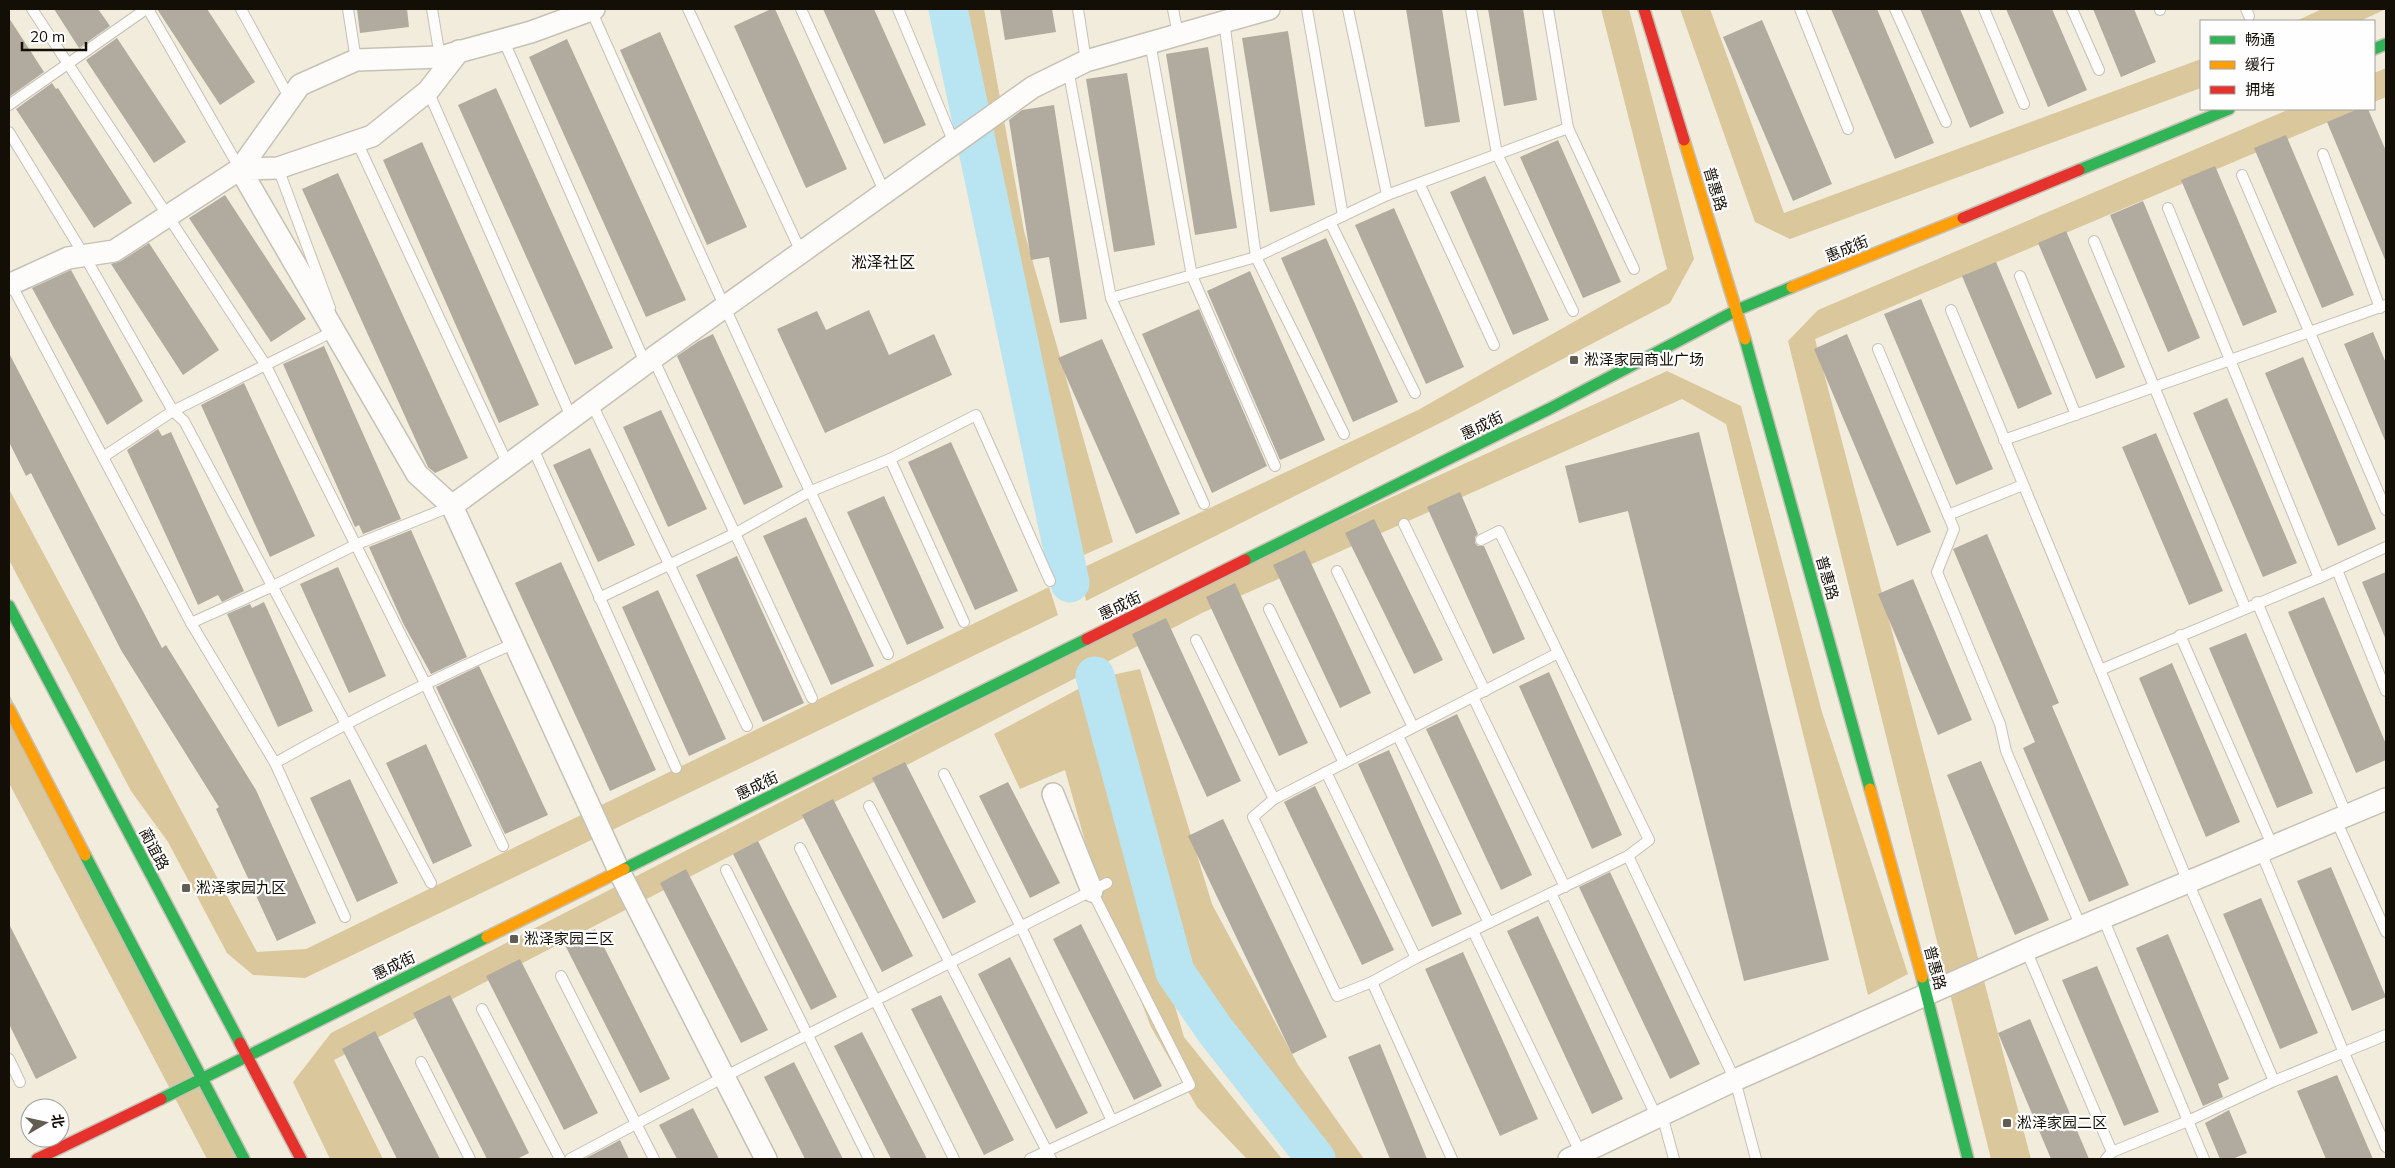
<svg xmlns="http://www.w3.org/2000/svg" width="2395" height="1168" viewBox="0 0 2395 1168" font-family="Mulish,'Noto Sans SC',sans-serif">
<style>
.forest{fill:#dac89c}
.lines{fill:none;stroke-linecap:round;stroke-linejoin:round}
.river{stroke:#b9e5f3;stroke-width:39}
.building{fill:#b0ab9e}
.lane-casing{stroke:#c6c1b5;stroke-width:12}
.street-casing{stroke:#c6c1b5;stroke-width:24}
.fast-casing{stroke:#c6c1b5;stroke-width:14}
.slow-casing{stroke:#c6c1b5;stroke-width:14}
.jam-casing{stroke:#c6c1b5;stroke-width:14}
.lane{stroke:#fdfcfa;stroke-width:10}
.street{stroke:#fdfcfa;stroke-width:21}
.fast{stroke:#30b455;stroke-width:11}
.slow{stroke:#ff9f0a;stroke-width:11}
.jam{stroke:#e5322d;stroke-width:11}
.poi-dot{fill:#625c51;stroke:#fefefe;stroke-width:2}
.labels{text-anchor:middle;stroke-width:4.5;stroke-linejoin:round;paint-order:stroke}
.street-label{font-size:15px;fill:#140f06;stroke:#fefefe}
.poi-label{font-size:15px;fill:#140f06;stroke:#fefefe;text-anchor:start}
.neighbourhood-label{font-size:16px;fill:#140f06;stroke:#fefefe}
</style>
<rect width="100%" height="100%" fill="#f2ecdc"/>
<!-- forest -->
<g class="forest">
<path d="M952,9H984L1024,231L1113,542L1075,559Z"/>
<path d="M1601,9H1629L1694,259L1670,303L1448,419L1086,601L1080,569L1418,410L1667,269Z"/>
<path d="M1680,9H1710L1784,213L2201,59V88L1790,239L1755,222Z"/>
<path d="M2322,9H2386L2360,21H2296Z"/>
<path d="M2386,68V97L2374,102V73Z"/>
<path d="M2290,109H2359L1815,339L2031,1159H1991L1788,341L1818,310Z"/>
<path d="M1667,371L1741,406L1822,712L1908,974L1868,995L1726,424L1682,399L1202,613L334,1060L383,1159H330L293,1082L331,1033L1226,573Z"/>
<path d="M9,489L257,952L306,949L1049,587L1058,615L305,978L253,975L227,953L168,842L131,791L9,560Z"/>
<path d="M1140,669L1212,904L1298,1065L1364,1159H1326L1206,1011L1112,675Z"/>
<path d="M1082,687L1184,1037L1282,1159H1247L1197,1107L1151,1027L1100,895L1065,770L1020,789L994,734Z"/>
<path d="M9,694L249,1159H207L9,783Z"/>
</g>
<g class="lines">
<!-- river -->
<g class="river">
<path d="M948,9L1070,583"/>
<path d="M1095,676L1175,972L1214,1029L1316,1159"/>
</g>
</g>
<!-- building -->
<g class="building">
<path d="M54,9H98L110,26L79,48Z"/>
<path d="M157,9H207L255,82L220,105Z"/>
<path d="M357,9H407L409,27L360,33Z"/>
<path d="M771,9H775L847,169L806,188L734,26Z"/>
<path d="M823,9H874L926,125L884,144Z"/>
<path d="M1000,9H1052L1056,32L1005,40Z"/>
<path d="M1406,9H1442L1460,122L1425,127Z"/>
<path d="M1488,9H1523L1537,100L1504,106Z"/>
<path d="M1831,9H1877L1934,143L1895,159Z"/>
<path d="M1920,9H1960L2004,113L1970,128Z"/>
<path d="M2006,9H2052L2087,90L2048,107Z"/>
<path d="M2093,9H2134L2156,62L2121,77Z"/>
<path d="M9,18L44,72L9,97Z"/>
<path d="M1762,20L1832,184L1793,201L1723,37Z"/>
<path d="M1288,31L1315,205L1270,212L1242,38Z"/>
<path d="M660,32L747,227L707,245L620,50Z"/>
<path d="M117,38L186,142L154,163L86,60Z"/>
<path d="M567,39L686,300L646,317L529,57Z"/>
<path d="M1208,47L1237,228L1195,235L1166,54Z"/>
<path d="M1127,73L1155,245L1114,252L1086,79Z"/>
<path d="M52,83L56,89L58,88L132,203L94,228L16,109Z"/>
<path d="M496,88L613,348L575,365L458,105Z"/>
<path d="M1054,105L1087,319L1060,323L1049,257L1031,260L1009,120L1022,110Z"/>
<path d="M2358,109H2368L2386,151V262L2327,122Z"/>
<path d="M2286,135L2354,295L2322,308L2254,148Z"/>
<path d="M1558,140L1621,282L1583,298L1520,157Z"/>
<path d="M422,142L539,405L499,423L383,160Z"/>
<path d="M2215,166L2277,312L2243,326L2181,180Z"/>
<path d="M338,173L468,458L435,473L428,467L302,189Z"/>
<path d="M1485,176L1549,320L1513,335L1450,192Z"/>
<path d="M225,195L306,319L271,342L189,218Z"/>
<path d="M2143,201L2200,338L2168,352L2110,215Z"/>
<path d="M1394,208L1464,367L1426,384L1355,225Z"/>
<path d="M2066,231L2125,367L2096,379L2038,243Z"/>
<path d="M1326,238L1398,402L1353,422L1281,258Z"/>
<path d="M149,243L219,350L183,375L111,264L121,261Z"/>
<path d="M1996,262L2052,394L2018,409L1962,276Z"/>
<path d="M71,270L143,401L107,425L32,288Z"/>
<path d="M1250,271L1325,440L1280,460L1207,291Z"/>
<path d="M1921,299L1993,469L1956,485L1884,314Z"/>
<path d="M1199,309L1267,466L1212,493L1142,334Z"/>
<path d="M869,310L889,355L934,334L952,375L825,433L777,329L817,311L826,330Z"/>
<path d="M2373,332L2386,363V443L2344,344Z"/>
<path d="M713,334L783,487L744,505L677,356L699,341Z"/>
<path d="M1847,334L1931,532L1897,546L1814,349Z"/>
<path d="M1102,339L1180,514L1136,534L1058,358Z"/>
<path d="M324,346L401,519L363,534L359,525L355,527L283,364Z"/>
<path d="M9,353L162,648L166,645L256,790L316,923L277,941L216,809L219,807L121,650L31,473L26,476L9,442Z"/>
<path d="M2303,357L2376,529L2338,546L2265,373Z"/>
<path d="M244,383L315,536L270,557L201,405Z"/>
<path d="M2227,398L2297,563L2263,577L2193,413Z"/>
<path d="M661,410L707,509L668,527L623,427Z"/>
<path d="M158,429L162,436L171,432L244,591L222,602L218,595L198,605L127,450Z"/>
<path d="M1699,432L1829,960L1744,981L1628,511L1579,523L1565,466Z"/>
<path d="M2156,433L2223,591L2189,605L2122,447Z"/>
<path d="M951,442L1018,591L975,610L908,462Z"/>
<path d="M590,448L635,545L598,562L553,465Z"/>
<path d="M1460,492L1478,534L1475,537V543L1478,546H1484L1525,639L1493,654L1427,507Z"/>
<path d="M884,496L944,628L907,645L847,512Z"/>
<path d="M806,517L874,666L831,685L763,536Z"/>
<path d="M1374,519L1443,660L1414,674L1345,533Z"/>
<path d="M411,530L467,657L431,674L403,623L369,547Z"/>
<path d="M1987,534L2059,703L2052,706L2129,885L2089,902L2023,748L2035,742L1953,549Z"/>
<path d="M1305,550L1371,693L1340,708L1273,565Z"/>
<path d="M737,556L804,703L763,722L696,575Z"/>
<path d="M561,562L656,770L610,791L515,583Z"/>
<path d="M338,567L386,676L349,693L300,584Z"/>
<path d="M2386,572V640L2362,582Z"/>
<path d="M1913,579L1972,720L1938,735L1878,594Z"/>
<path d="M1235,583L1308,743L1279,756L1206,597Z"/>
<path d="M658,590L726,739L689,756L622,607Z"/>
<path d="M2324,597L2386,744V760L2356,773L2288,612Z"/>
<path d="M264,602L313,711L278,727L227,614L250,604L252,608Z"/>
<path d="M1166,618L1241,781L1207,797L1132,634Z"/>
<path d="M2246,633L2313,793L2277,808L2209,648Z"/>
<path d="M2172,663L2240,822L2206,837L2139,678Z"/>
<path d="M479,666L548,815L505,834L436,687Z"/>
<path d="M1549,672L1622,835L1592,849L1519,686Z"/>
<path d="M1457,714L1532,875L1501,890L1426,729Z"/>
<path d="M426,744L472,846L433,864L386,763Z"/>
<path d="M1389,750L1462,914L1432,927L1358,764Z"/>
<path d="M1981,761L2049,920L2015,935L1947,775Z"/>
<path d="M905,762L976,902L943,919L872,778Z"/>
<path d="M350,779L398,883L357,902L310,798Z"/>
<path d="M1008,782L1060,883L1030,898L979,796Z"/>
<path d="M1315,786L1394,950L1362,965L1284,802Z"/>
<path d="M833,799L913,956L882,972L802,815Z"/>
<path d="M1223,819L1327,1037L1292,1054L1188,836Z"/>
<path d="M758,841L837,997L811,1010L733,854Z"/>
<path d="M2331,867L2386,997L2352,1011L2297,881Z"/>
<path d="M686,869L768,1030L741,1043L660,883Z"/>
<path d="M1610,872L1700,1064L1670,1079L1579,887Z"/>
<path d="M2261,898L2318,1033L2280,1049L2223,914Z"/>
<path d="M1538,916L1623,1099L1592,1114L1507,931Z"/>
<path d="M9,924L77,1058L36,1079L9,1024Z"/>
<path d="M1081,924L1162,1086L1134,1100L1053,939Z"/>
<path d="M595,929L670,1079L640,1093L565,945Z"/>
<path d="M2168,934L2229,1079L2218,1084L2223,1097L2203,1106L2136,948Z"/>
<path d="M1463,952L1538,1119L1500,1136L1425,969Z"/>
<path d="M1010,957L1088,1113L1056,1129L978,974Z"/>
<path d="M520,959L598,1113L564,1130L486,976Z"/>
<path d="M2097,966L2159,1112L2124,1126L2062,980Z"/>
<path d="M450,995L529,1153L517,1159H487L413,1013Z"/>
<path d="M941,995L1014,1140L984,1155L911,1009Z"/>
<path d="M2030,1019L2089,1159H2051L1998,1033Z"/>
<path d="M375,1031L440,1159H397L342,1049Z"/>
<path d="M862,1032L927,1159H891L834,1046Z"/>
<path d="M1380,1044L1427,1159H1390L1348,1057Z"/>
<path d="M794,1062L843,1159H805L764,1077Z"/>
<path d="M2337,1075L2373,1159H2326L2297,1091Z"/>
<path d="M693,1108L719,1159H677L659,1125Z"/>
<path d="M2229,1110L2247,1153L2232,1159H2220L2205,1123Z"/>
<path d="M620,1140L629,1159H584L611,1145Z"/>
</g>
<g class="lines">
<!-- lane casing -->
<g class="lane-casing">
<g id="lane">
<path d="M32,9L265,364L425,683L503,846"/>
<path d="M148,9L240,169"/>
<path d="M241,9L290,99"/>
<path d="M348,9L356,60"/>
<path d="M432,9L440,57"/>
<path d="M688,9L801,252"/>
<path d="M801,9L885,193"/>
<path d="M898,9L954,143"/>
<path d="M1078,9L1086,61"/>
<path d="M1173,9L1178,35"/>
<path d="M1307,9L1343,216"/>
<path d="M1348,9L1387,195"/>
<path d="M1471,9L1497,154L1573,311"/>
<path d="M1548,9L1568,128L1634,269"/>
<path d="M1800,9L1848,129"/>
<path d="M1895,9L1946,122"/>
<path d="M1984,9L2024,104"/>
<path d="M2072,9L2099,70"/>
<path d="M2160,9V10"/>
<path d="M2246,9L2249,16"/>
<path d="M591,10C687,226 784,441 888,654"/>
<path d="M1224,21L1256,257L1344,434"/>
<path d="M503,39L646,365"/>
<path d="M1150,42L1192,276L1275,466"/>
<path d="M1068,69L1111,298L1204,504"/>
<path d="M428,91L572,419"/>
<path d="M9,105L146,9"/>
<path d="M9,132L84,255L173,411L184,421L431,883"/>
<path d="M357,142L508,465"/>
<path d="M2323,154L2380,308"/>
<path d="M278,168L330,308"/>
<path d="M2242,175L2386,510"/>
<path d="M1419,183L1494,345"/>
<path d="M2168,208L2319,578"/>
<path d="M1330,222L1415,393"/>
<path d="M2094,241L2245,607"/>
<path d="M2020,276L2076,415"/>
<path d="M10,282L191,623L275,763L345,917"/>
<path d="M1111,298L1256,257L1387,195L1568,128"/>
<path d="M1951,310L2188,882L2274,1081"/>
<path d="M1878,349L1954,529L1937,572L2000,724L2006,751L2081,927"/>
<path d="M653,358L812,698"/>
<path d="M592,404L747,726"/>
<path d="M2004,440L2386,305"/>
<path d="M532,446L676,768"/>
<path d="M103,457L173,411L334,331"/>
<path d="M890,459L964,622"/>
<path d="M1948,515L2023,485"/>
<path d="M1404,524L1485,691"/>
<path d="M1481,540L1499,531L1649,840L1628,856L1735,1080L1756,1159"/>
<path d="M2337,570L2386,691"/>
<path d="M1337,571L1413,727"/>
<path d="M599,598L736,533L809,492L890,459L976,415L1050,581"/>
<path d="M2257,602L2347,816"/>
<path d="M1269,609L1344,763"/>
<path d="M191,623L273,586L355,545L452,506"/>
<path d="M2180,635L2273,847"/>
<path d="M1196,640L1274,799"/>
<path d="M1558,653L1274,799L1253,817L1337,996L1372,982L1416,958L1628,856"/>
<path d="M2100,670L2319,578L2386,547"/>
<path d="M1473,697L1565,887"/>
<path d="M1398,736L1489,923"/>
<path d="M275,763C353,719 432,679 515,643"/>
<path d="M1326,772L1416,958"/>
<path d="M944,774L1021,927L1112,1121"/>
<path d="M869,806L1051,1159"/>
<path d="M2336,820L2386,932"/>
<path d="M800,848L954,1159"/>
<path d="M2261,852L2344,1053L2386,1147"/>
<path d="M726,870L869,1159"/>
<path d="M1551,893L1657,1118"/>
<path d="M2103,918L2204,1159"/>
<path d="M1473,931L1581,1154"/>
<path d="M2026,950L2112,1152L2106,1159"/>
<path d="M561,976L654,1159"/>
<path d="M1372,982L1452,1159"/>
<path d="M482,1009L560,1159"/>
<path d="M9,1059L20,1082"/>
<path d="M421,1062L470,1159"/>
<path d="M1662,1115L1674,1159"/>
<path d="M2112,1152L2188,1121L2274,1081L2386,1035"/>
<path d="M570,1159L724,1077L1107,883"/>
<path d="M1030,1159L1190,1085L1092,891"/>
</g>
</g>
<!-- street casing -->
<g class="street-casing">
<g id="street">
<path d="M11,284L68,258L114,251L240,169L300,85L356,60L440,57L531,32L594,9"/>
<path d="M452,506L417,474L240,169L278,168L372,136L428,91L459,51"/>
<path d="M1053,794L1092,891"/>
<path d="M766,1159L619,871L452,506L653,358L1033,87L1086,61L1269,9"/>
<path d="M1569,1159L1735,1080L2026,950L2386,799"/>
</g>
</g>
<!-- fast casing -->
<g class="fast-casing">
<g id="fast">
<path d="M2374,49L2386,44"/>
<path d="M2079,170L2229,109"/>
<path d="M1745,339L1870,789"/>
<path d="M1245,560L1549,409L1737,310L1792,287"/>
<path d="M9,606L240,1043"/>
<path d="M85,855L244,1159"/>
<path d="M624,869L1087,639"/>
<path d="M1922,977L1968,1159"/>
<path d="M161,1099L487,937"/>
</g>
</g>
<!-- slow casing -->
<g class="slow-casing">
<g id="slow">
<path d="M1684,140L1745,339"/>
<path d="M1792,287L1963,218"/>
<path d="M9,709L85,855"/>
<path d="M1870,789L1922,977"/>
<path d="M487,937L624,869"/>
</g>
</g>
<!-- jam casing -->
<g class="jam-casing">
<g id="jam">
<path d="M1644,9L1684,140"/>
<path d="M1963,218L2079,170"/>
<path d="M1087,639L1245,560"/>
<path d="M240,1043L301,1159"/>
<path d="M37,1159L161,1099"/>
</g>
</g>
<!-- lane -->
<use href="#lane" class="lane"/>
<!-- street -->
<use href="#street" class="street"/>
<!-- fast -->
<use href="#fast" class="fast"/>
<!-- slow -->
<use href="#slow" class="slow"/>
<!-- jam -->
<use href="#jam" class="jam"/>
</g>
<!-- markers -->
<g class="poi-dot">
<rect x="1569" y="355" width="10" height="10" rx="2.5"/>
<rect x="181" y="883" width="10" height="10" rx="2.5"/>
<rect x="509" y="934" width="10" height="10" rx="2.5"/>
<rect x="2002" y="1118" width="10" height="10" rx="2.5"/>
</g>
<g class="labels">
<!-- street labels -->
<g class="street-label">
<text transform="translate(1715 189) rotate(73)" y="5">普惠路</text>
<text transform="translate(1847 249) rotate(-22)" y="5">惠成街</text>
<text transform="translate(1482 426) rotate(-26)" y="5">惠成街</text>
<text transform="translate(1827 578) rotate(74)" y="5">普惠路</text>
<text transform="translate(1120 606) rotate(-26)" y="5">惠成街</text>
<text transform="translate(757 786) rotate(-26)" y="5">惠成街</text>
<text transform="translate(154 849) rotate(62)" y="5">蔺谊路</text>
<text transform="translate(394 966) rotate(-26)" y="5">惠成街</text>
<text transform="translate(1935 968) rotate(75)" y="5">普惠路</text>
</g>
<!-- poi labels -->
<g class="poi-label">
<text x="1584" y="365">淞泽家园商业广场</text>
<text x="196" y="893">淞泽家园九区</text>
<text x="524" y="944">淞泽家园三区</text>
<text x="2017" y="1128">淞泽家园二区</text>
</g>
<!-- neighbourhood labels -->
<g class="neighbourhood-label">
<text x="883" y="268">淞泽社区</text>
</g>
</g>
<!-- border -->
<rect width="2395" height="1168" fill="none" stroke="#140f06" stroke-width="20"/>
<!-- legend -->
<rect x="2200" y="20" width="175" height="90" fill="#fefefe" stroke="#a09e9b"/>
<rect x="2210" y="36" width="25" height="8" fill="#30b455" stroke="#a09e9b"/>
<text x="2245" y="45" font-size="15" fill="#140f06">畅通</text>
<rect x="2210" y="61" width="25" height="8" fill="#ff9f0a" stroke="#a09e9b"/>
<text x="2245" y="70" font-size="15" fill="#140f06">缓行</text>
<rect x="2210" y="86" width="25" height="8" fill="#e5322d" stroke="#a09e9b"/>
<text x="2245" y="95" font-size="15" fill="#140f06">拥堵</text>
<!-- north arrow -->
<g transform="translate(45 1123) rotate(81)"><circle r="24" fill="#fefefe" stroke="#a09e9b"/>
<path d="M0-4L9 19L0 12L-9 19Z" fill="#625c51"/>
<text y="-8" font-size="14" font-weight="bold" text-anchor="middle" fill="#140f06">北</text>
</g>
<!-- scale -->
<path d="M22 42v8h64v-8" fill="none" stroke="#140f06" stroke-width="2.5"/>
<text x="30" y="42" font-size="15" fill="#140f06" stroke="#fefefe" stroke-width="4" paint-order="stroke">20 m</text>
</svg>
